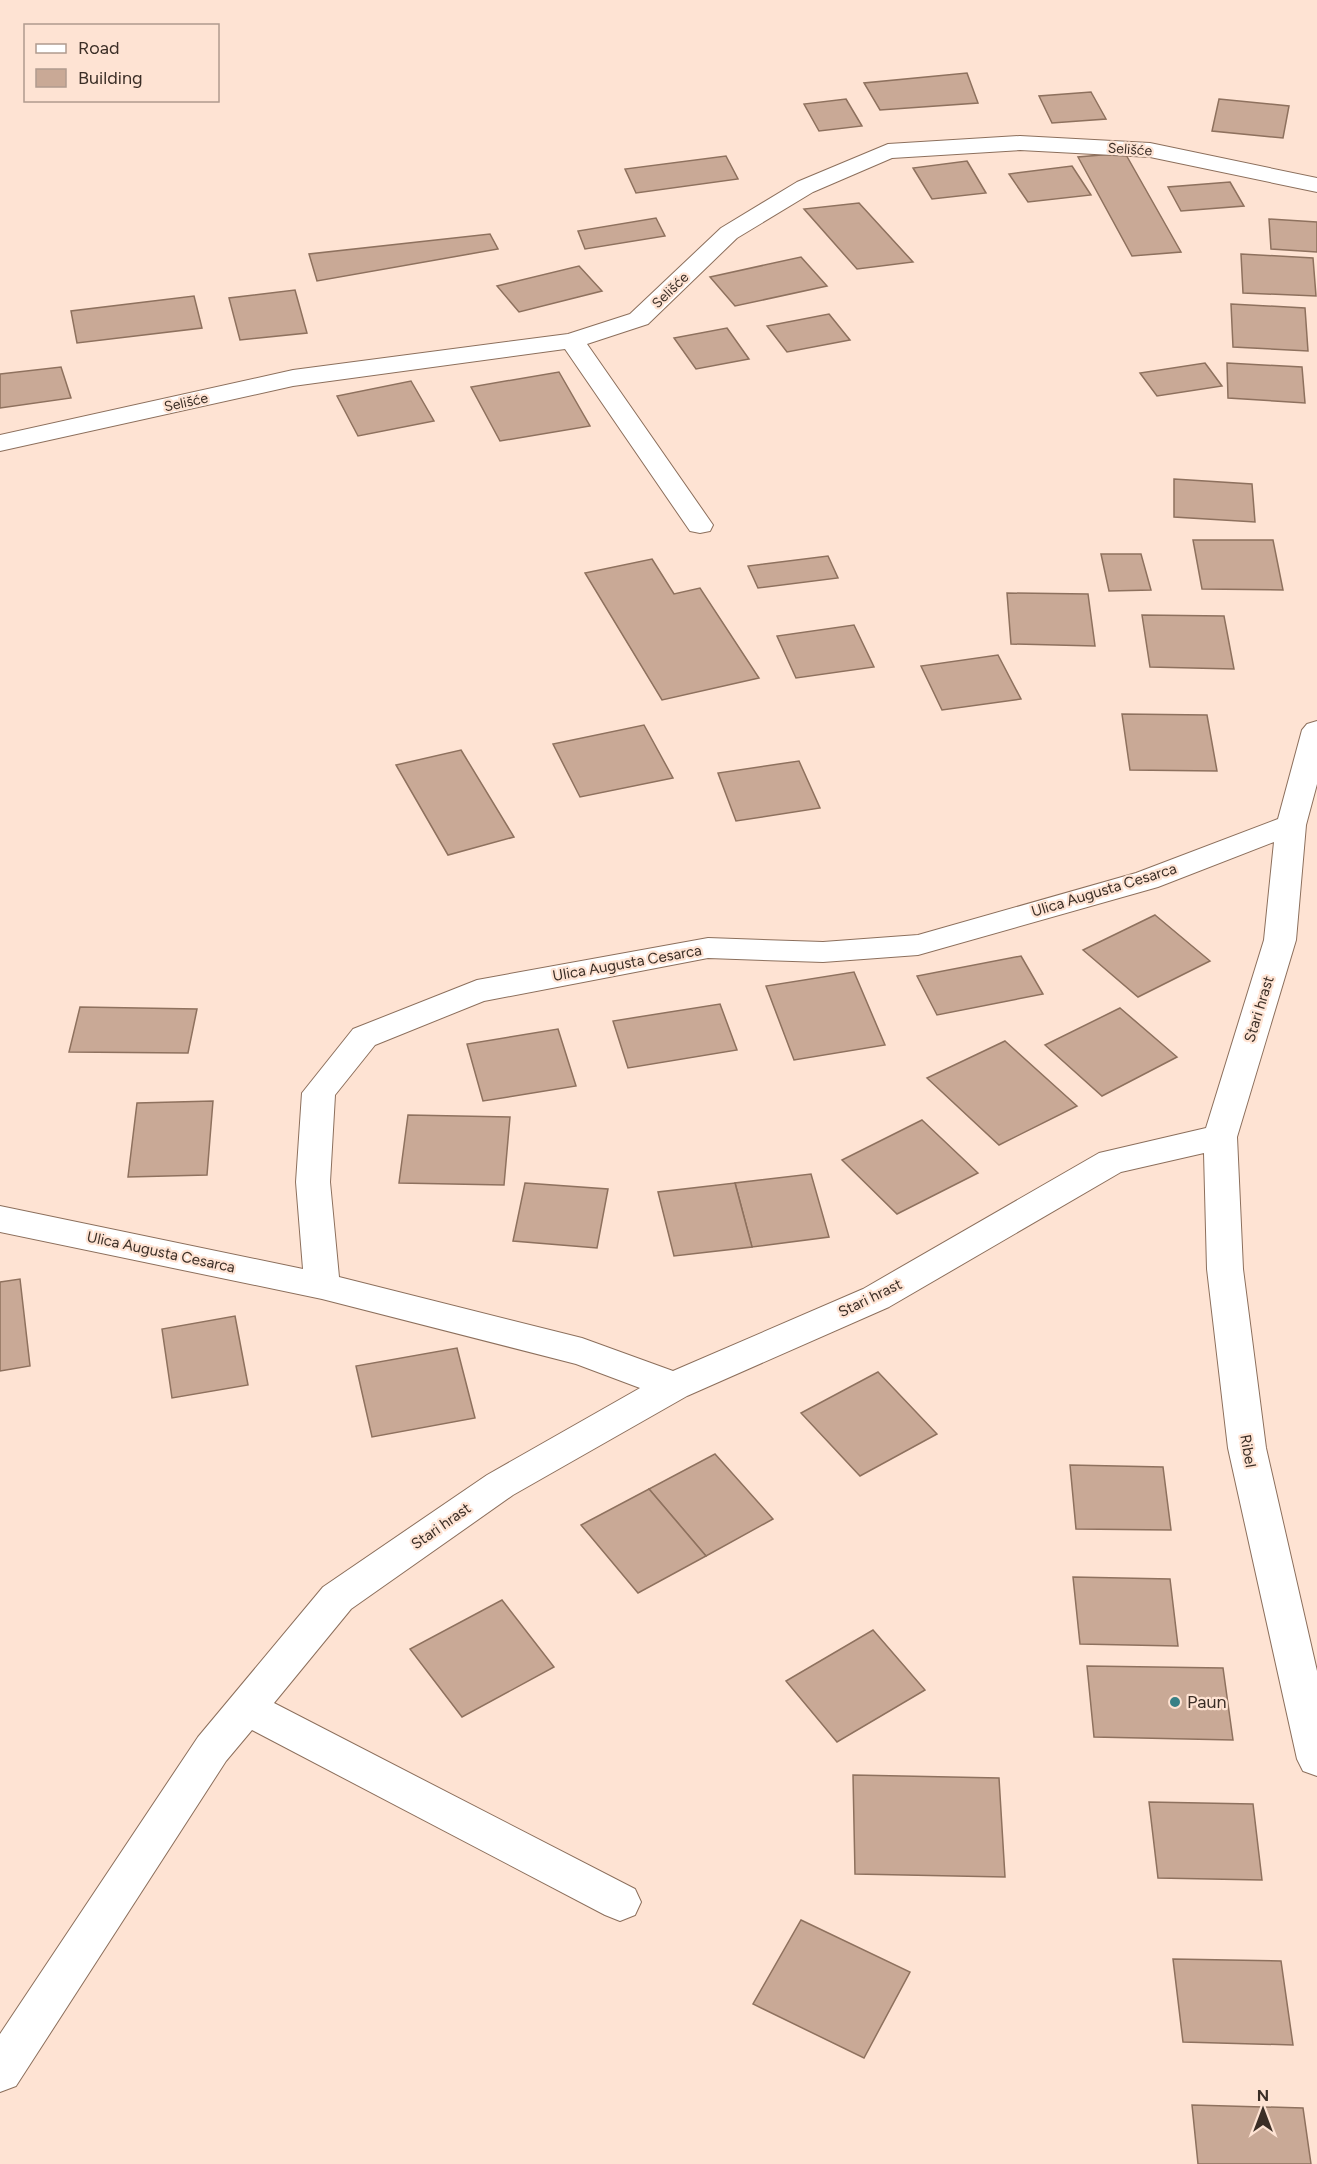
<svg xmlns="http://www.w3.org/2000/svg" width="1317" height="2164" viewBox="0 0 1317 2164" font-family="Figtree,sans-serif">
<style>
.building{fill:#c9a996;stroke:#8e715e;stroke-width:1.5}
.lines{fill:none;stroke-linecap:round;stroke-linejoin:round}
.minor-casing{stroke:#8c6f5c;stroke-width:2}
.minor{fill:#fff;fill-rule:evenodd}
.poi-dot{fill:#388086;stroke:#fee3d3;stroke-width:2}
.labels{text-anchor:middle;stroke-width:4.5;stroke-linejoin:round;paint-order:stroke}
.far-street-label{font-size:14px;fill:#3b2e26;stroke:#fee3d3}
.street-label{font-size:15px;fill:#3b2e26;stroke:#fee3d3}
.near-poi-label{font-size:18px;fill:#3b2e26;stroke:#fee3d3;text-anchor:start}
</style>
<rect width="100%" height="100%" fill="#fee3d3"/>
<!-- building -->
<g class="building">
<path d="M967,73L978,103L880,110L864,83Z"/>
<path d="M1091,92L1106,119L1052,123L1039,96Z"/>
<path d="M846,99L862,126L819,131L804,104Z"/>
<path d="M1219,99L1289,106L1283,138L1212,131Z"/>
<path d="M1125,153L1181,252L1132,256L1078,157Z"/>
<path d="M726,156L738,179L636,193L625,169Z"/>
<path d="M967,161L986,193L932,199L913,168Z"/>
<path d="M1072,166L1091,195L1028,202L1009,174Z"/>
<path d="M1230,182L1244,206L1181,211L1168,187Z"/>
<path d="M859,203L913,262L857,269L804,209Z"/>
<path d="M656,218L665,236L585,249L578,231Z"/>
<path d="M1269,219L1317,222V252L1271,249Z"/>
<path d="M490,234L498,249L317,281L309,254Z"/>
<path d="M1241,254L1313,258L1316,296L1243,293Z"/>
<path d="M801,257L827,286L735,306L710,277Z"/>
<path d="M579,266L602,291L519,312L497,286Z"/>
<path d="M295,290L307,333L240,340L229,298Z"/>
<path d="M194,296L202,328L77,343L71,311Z"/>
<path d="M1231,304L1305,308L1308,351L1233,347Z"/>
<path d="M829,314L850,340L787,352L767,326Z"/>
<path d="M727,328L749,359L696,369L674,338Z"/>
<path d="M1205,363L1222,386L1157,396L1140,373Z"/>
<path d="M1227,363L1302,367L1305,403L1228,398Z"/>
<path d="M61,367L71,398L0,408V374Z"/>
<path d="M559,372L590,426L500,441L471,387Z"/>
<path d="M411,381L434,421L358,436L337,396Z"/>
<path d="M1174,479L1252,484L1255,522L1174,517Z"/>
<path d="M1193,540H1273L1283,590L1202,589Z"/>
<path d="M1101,554H1141L1151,590L1109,591Z"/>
<path d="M828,556L838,578L758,588L748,566Z"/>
<path d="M652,559L674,594L700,588L759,678L662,700L585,573Z"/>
<path d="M1007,593L1088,594L1095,646L1011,644Z"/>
<path d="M1142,615L1224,616L1234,669L1150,667Z"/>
<path d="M854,625L874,667L796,678L777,636Z"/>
<path d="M998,655L1021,699L942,710L921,666Z"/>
<path d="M1122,714L1207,715L1217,771L1130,770Z"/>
<path d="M644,725L673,778L580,797L553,744Z"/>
<path d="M461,750L514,837L448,855L396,765Z"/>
<path d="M799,761L820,808L736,821L718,773Z"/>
<path d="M1155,915L1210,961L1138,997L1083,950Z"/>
<path d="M1021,956L1043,994L937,1015L917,976Z"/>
<path d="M854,972L885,1045L794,1060L766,986Z"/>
<path d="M720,1004L737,1050L628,1068L613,1021Z"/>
<path d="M80,1007L197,1009L188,1053L69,1052Z"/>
<path d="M1120,1008L1177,1057L1102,1096L1045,1045Z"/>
<path d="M558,1029L576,1086L483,1101L467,1044Z"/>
<path d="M1005,1041L1077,1106L999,1145L927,1078Z"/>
<path d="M213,1101L207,1175L128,1177L137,1103Z"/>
<path d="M408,1115L510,1117L504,1185L399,1183Z"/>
<path d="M922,1120L978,1173L897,1214L842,1160Z"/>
<path d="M811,1174L829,1237L752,1247L735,1183Z"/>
<path d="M525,1183L608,1189L597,1248L513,1241Z"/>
<path d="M735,1183L752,1247L674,1256L658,1192Z"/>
<path d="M20,1279L30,1366L0,1371V1282Z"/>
<path d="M235,1316L248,1385L172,1398L162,1329Z"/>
<path d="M457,1348L475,1418L372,1437L356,1366Z"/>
<path d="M878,1372L937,1434L860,1476L801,1413Z"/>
<path d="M715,1454L773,1519L706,1556L649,1489Z"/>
<path d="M1070,1465L1163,1467L1171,1530L1076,1529Z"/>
<path d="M649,1489L706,1556L638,1593L581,1525Z"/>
<path d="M1073,1577L1170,1579L1178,1646L1080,1644Z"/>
<path d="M502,1600L554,1667L462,1717L410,1649Z"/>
<path d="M873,1630L925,1690L837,1742L786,1681Z"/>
<path d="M1087,1666L1223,1668L1233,1740L1094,1737Z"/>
<path d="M853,1775L999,1778L1005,1877L855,1874Z"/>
<path d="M1149,1802L1253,1804L1262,1880L1158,1878Z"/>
<path d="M801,1920L910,1972L864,2058L753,2004Z"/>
<path d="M1173,1959L1281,1961L1293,2045L1183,2042Z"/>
<path d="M1192,2105L1303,2108L1311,2164H1198Z"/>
</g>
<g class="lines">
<!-- minor casing -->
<g class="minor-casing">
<g id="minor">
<path d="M1020,136L1150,143L1317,178V192L1150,157L1020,150L892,158L813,192L737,238L648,324L587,344L713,525L710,531L700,533L690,531L565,349L293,386L0,451V435L293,370L568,334L630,314L721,228L797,182L888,144Z"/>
<path d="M1317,721V784L1306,825L1296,940L1237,1137L1243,1269L1266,1448L1317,1671V1776L1303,1771L1297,1759L1228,1448L1207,1269L1204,1153L1121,1172L889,1307L687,1396L513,1495L351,1609L274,1703L635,1889L641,1902L635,1915L620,1921L605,1915L252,1730L226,1761L16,2086L0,2092V2034L198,1737L323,1587L487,1475L640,1388L576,1364L322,1299L0,1232V1206L303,1269L296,1182L302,1093L353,1029L477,980L708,938L823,942L918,935L1136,873L1278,819L1302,730L1307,724ZM1274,842L1264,940L1206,1128L1099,1153L863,1289L673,1371L582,1338L339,1277L330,1182L335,1095L375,1045L484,1001L708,958L823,962L918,955L1158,887Z"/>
</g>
</g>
<!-- minor -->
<use href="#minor" class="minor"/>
</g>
<!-- markers -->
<circle class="poi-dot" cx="1175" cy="1702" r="6"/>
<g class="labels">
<!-- far-street labels -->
<g class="far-street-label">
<text transform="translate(1130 149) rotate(4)" y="5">Selišće</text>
<text transform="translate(670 290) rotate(-44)" y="5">Selišće</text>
<text transform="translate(186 402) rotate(-12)" y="5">Selišće</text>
</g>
<!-- street labels -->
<g class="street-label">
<text transform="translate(1104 890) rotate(-17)" y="5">Ulica Augusta Cesarca</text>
<text transform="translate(627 963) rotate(-10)" y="5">Ulica Augusta Cesarca</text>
<text transform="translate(1259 1009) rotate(-73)" y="5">Stari hrast</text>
<text transform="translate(161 1252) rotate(12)" y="5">Ulica Augusta Cesarca</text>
<text transform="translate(870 1298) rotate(-26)" y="5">Stari hrast</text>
<text transform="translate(1248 1451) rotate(80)" y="5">Ribel</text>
<text transform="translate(441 1526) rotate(-35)" y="5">Stari hrast</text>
</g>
<!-- near-poi labels -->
<g class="near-poi-label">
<text x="1187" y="1708">Paun</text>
</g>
</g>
<!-- legend -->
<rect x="24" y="24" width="195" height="78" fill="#fee3d3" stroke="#b09b8e" stroke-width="1.5"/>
<rect x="36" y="44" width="30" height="9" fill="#ffffff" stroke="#b09b8e" stroke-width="1.5"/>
<text x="78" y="54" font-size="18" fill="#3b2e26">Road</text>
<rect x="36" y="69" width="30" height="18" fill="#c9a996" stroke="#b09b8e" stroke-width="1.5"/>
<text x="78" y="84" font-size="18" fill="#3b2e26">Building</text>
<!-- north arrow -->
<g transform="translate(1263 2110)" stroke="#fee3d3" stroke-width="4.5" paint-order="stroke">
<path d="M0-4.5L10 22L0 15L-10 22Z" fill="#3b2e26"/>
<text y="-9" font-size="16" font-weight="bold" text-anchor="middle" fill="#3b2e26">N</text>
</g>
</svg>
